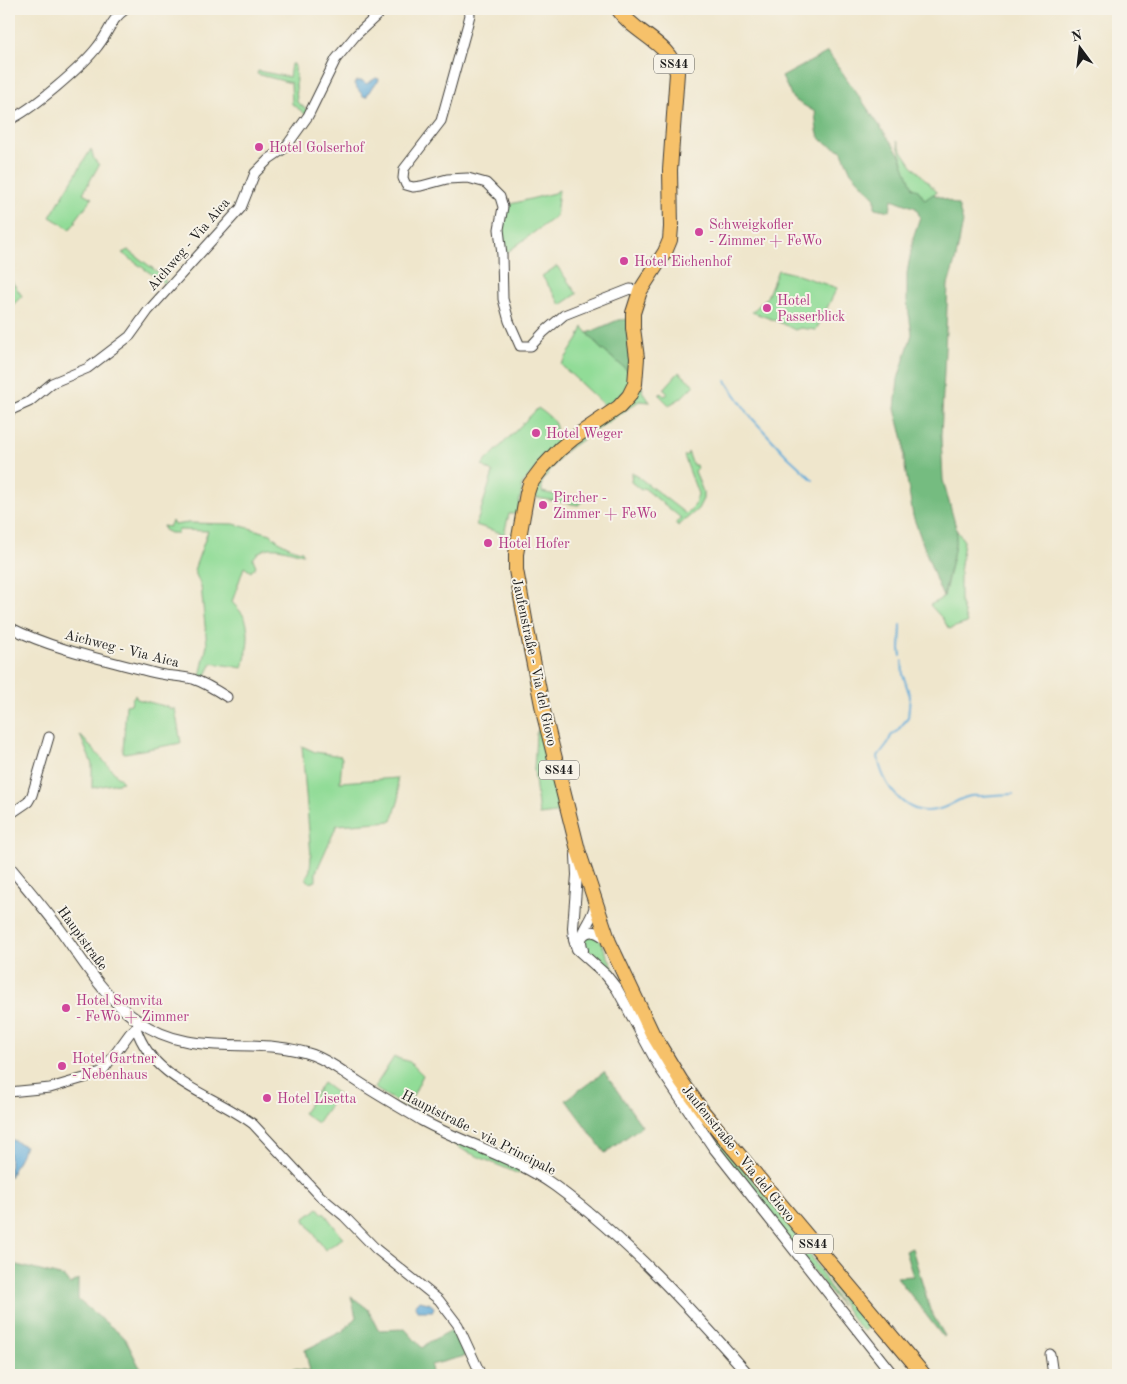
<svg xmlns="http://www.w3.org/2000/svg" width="1127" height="1384" viewBox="0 0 1127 1384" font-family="'Old Standard TT',serif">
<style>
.green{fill:#91dc97;stroke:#567c5a}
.forest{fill:#74bc80;stroke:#486c4e}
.water{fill:#61abd9;stroke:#3e647a}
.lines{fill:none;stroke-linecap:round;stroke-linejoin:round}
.stream{stroke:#61abd9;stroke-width:2}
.minor-casing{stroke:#3c3a36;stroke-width:11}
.tertiary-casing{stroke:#3c3a36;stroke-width:12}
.primary-casing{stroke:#3c3a36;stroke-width:16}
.minor{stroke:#fff;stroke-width:9}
.tertiary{stroke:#fff;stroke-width:10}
.primary{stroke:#f6c16b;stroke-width:14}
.hotel-dot{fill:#d1479c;stroke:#f7f3e8;stroke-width:2}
.labels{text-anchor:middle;stroke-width:4;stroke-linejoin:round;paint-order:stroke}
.shield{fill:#f7f3e8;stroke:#5e5c59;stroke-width:1}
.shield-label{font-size:12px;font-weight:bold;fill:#1c1c1c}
.hotel-label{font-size:14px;fill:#b23c85;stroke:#f7f3e8;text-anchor:start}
.street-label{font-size:14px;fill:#1c1c1c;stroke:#f7f3e8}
</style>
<rect width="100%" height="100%" fill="#f7f3e8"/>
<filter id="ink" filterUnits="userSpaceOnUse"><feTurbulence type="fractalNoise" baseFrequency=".02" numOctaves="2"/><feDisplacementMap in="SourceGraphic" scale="10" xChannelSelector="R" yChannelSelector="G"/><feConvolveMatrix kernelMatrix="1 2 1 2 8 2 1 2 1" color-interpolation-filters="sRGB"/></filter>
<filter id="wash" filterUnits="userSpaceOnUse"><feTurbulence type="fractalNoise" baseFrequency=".0096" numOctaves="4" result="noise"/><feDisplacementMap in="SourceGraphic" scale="20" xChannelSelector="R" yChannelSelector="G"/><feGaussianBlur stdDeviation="1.12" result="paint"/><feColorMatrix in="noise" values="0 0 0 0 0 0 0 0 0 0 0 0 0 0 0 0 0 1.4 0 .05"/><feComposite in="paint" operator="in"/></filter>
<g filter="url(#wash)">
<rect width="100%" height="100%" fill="#efe6cc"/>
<!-- green -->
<g class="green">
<path d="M291,64H294L295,67L297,102L310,112L308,116L292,104L291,83L257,74L258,71L289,77Z"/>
<path d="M897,141L901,149L911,164L937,192L925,200L918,190L913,189L909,183Z"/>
<path d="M91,149L94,159L99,165L83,193L92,198L75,221L76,222L70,229L50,217Z"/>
<path d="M559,190L556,216L505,254L502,231L507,205L554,193Z"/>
<path d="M128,250L163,276L167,285L122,253Z"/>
<path d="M557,266L577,294L561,305L542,276Z"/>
<path d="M778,270L795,274L837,288L816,330L800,328L795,330L779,322L752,312L767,297Z"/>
<path d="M9,277L22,296L9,309Z"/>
<path d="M583,327L599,347L632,374L627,390L608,409L561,365L578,339Z"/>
<path d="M679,372L694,385L681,398L669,405L659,395L661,393L664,396L668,394L664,389Z"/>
<path d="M638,387L643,388L642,391L650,402L639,401L564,452L542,481V492L584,501L578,505L532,497L533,491L556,458Z"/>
<path d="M538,408C546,414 558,421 556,432L563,439L524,482L521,488L522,489L517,514H509L504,534L476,525L493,473L482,465Z"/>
<path d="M688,452L693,465H696L697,469L695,471L703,492V499L698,509L678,526L676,523L681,518L644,488L641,490L631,482L632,472L686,514L695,505L698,494L684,456L687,455Z"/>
<path d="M172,521L174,525L188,523L234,524L271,534C276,541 293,550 302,551L303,554C284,550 266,540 253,559L256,566L251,572L244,567L232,602C236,607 242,612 245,618C251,634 247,652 243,668L212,663L204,679L200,676L207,645L201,586L194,570L208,531L179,530L178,533H170L164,530L163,526L169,527Z"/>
<path d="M957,531L964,541L960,573V600L967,623L949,629L942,618L930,605L944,597L953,556Z"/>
<path d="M135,695L137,699L168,707L169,709H175L181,743L125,753L123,752L126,705L131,704L132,699Z"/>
<path d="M538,730H542L564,812L539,815L534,770L536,734Z"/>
<path d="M80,735L123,782L92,788V764Z"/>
<path d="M302,746L315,752L341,756L342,759L340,782L397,778L399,799L392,821L337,825L316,872V881L310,883L306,878L310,870L311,856Z"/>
<path d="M587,936L597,937L601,942L620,982L619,986L615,979V974L585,948V938Z"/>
<path d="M394,1057L410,1062L423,1075L407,1108L374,1088Z"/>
<path d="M323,1083L338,1094L317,1123L303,1113Z"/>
<path d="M693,1109L791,1226L797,1238L809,1252L841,1306L709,1136Z"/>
<path d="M453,1139L522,1168L519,1174L465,1151L451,1142Z"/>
<path d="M318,1208L322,1213L325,1214L343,1238L325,1250L304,1219Z"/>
<path d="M816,1256L868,1317V1325L865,1331C853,1328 824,1269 816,1256Z"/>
</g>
<!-- forest -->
<g class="forest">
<path d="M828,52L900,155L913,188L918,190L925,200L933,194L958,205L963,222L956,258L948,285L941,436L943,480L957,531L953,556L943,597L936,580L913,516L904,461V443L895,409L898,379L912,334L907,301V273L914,235L920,217L916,208L892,199L890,211L875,208V198L851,172L841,150C815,139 818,139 815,112L793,99L782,77Z"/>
<path d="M628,319L632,374L599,347L588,333L618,320Z"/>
<path d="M604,1072L642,1126L605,1153L566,1100Z"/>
<path d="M912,1248L930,1310L945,1336L943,1337L897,1277L913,1276L905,1251Z"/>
<path d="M9,1264L17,1265L64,1277L70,1285L78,1279V1300L125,1338L139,1366L150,1375H9Z"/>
<path d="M351,1296L368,1309L378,1330L405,1329L422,1348L429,1342L456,1328L469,1355L431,1365L432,1375H292L293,1369L310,1371L305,1350L343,1331L356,1317Z"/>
</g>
<!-- water -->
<g class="water">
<path d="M376,78L379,79L378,82L372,87L366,97L363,96L354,84L356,81H363L366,84Z"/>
<path d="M11,1139L25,1146L10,1177L9,1144Z"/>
<path d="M419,1301L429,1303L434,1307L433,1311H417L415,1306Z"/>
</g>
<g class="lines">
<!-- stream -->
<g class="stream">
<path d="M726,381L750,416L787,456L813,480"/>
<path d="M901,625L900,649L901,656"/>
<path d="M902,661L903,675L910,696L908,718L897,731L891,736L888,743L878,756C881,783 905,817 935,810C948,808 956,800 967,797C972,795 977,796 982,796C993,795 1003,794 1013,794"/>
</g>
</g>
</g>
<g filter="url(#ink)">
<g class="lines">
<!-- minor casing -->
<g class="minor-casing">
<g id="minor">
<path d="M469,9L470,15L467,27L441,121L404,169L403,178L406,185L413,187L421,186L447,179L468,178L486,183L500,197L503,207L499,229L502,255L503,299L509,321L520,346H531L544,332L564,315L630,289L640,291"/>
<path d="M9,120C32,110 83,66 98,46C110,31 110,20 126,9"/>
<path d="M9,411L29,402L52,383L88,368L130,336L148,311L241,208L255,173L269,159L285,148L308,116L336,59L356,35L384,9"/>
<path d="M9,627C54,650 106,660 155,673C167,676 180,676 193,679C205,683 216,690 227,697"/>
<path d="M9,815L28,802L32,795L49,737"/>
<path d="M136,1028C153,1081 213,1094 253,1124L320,1196L344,1216L376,1249L439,1300L458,1325L481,1375"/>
<path d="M9,1092L50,1088L101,1073L130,1033L136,1028"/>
<path d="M1050,1354L1053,1375"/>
</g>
</g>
<!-- tertiary casing -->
<g class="tertiary-casing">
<g id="tertiary">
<path d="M576,855L577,875L573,928L574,940L577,949L606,975L617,989L661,1070L713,1147L893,1375"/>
<path d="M9,866C27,888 45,909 62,932C85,964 104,997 137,1020C193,1061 254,1034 313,1055C329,1061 343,1072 357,1081C378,1095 400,1107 421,1120C464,1144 515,1157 555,1186C626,1238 691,1309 749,1375"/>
<path d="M581,938C589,926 599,933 608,940"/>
<path d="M583,950C575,932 594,921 595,904"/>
</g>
</g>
<!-- primary casing -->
<g class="primary-casing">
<path id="primary" d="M618,9C634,34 670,42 677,73L670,170L671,227L670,240L665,252L640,291L633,313V328L637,358L635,384L629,396L619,407L572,439L560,449L542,468L530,484L527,493L516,554V570L527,630L544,715L578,850L609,942L652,1033L681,1081L703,1112L924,1375"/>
</g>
<!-- minor -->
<use href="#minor" class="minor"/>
<!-- tertiary -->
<use href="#tertiary" class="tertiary"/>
<!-- primary -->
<use href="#primary" class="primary"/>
</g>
</g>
<!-- markers -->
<g class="hotel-dot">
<circle cx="259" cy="147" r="5"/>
<circle cx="699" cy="232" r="5"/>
<circle cx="624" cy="261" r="5"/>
<circle cx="767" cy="308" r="5"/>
<circle cx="536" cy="433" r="5"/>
<circle cx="543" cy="505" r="5"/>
<circle cx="488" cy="543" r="5"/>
<circle cx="66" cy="1008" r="5"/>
<circle cx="62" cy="1066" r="5"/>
<circle cx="267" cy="1098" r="5"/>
</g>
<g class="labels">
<!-- shield labels -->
<g class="shield">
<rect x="654" y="54.5" width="40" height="19" rx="4"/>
<rect x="539" y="760.5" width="40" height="19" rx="4"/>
<rect x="793" y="1234.5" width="40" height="19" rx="4"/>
</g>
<g class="shield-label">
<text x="674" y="68">SS44</text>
<text x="559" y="774">SS44</text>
<text x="813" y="1248">SS44</text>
</g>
<!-- hotel labels -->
<g class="hotel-label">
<text x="269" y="152">Hotel Golserhof</text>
<text x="709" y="229">Schweigkofler<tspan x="709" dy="16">- Zimmer + FeWo</tspan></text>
<text x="634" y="266">Hotel Eichenhof</text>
<text x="777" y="305">Hotel<tspan x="777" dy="16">Passerblick</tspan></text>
<text x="546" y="438">Hotel Weger</text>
<text x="553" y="502">Pircher -<tspan x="553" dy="16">Zimmer + FeWo</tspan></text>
<text x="498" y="548">Hotel Hofer</text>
<text x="76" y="1005">Hotel Somvita<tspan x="76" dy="16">- FeWo + Zimmer</tspan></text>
<text x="72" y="1063">Hotel Gartner<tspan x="72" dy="16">- Nebenhaus</tspan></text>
<text x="277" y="1103">Hotel Lisetta</text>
</g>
<!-- street labels -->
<g class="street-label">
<text transform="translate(188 244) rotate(-49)" y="5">Aichweg - Via Aica</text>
<text transform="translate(122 648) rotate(14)" y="5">Aichweg - Via Aica</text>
<text transform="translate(535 662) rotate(78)" y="5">Jaufenstraße - Via del Giovo</text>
<text transform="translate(83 938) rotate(54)" y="5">Hauptstraße</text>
<text transform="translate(479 1132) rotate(27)" y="5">Hauptstraße - via Principale</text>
<text transform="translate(739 1153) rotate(51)" y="5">Jaufenstraße - Via del Giovo</text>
</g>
</g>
<!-- margin -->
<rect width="1127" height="1384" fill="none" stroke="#f7f3e8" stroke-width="30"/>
<!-- north arrow -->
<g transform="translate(1080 48) rotate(345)" stroke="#f7f3e8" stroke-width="4" paint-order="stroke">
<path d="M0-4L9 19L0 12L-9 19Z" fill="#1c1c1c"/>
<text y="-8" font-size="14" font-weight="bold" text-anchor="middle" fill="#1c1c1c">N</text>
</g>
</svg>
